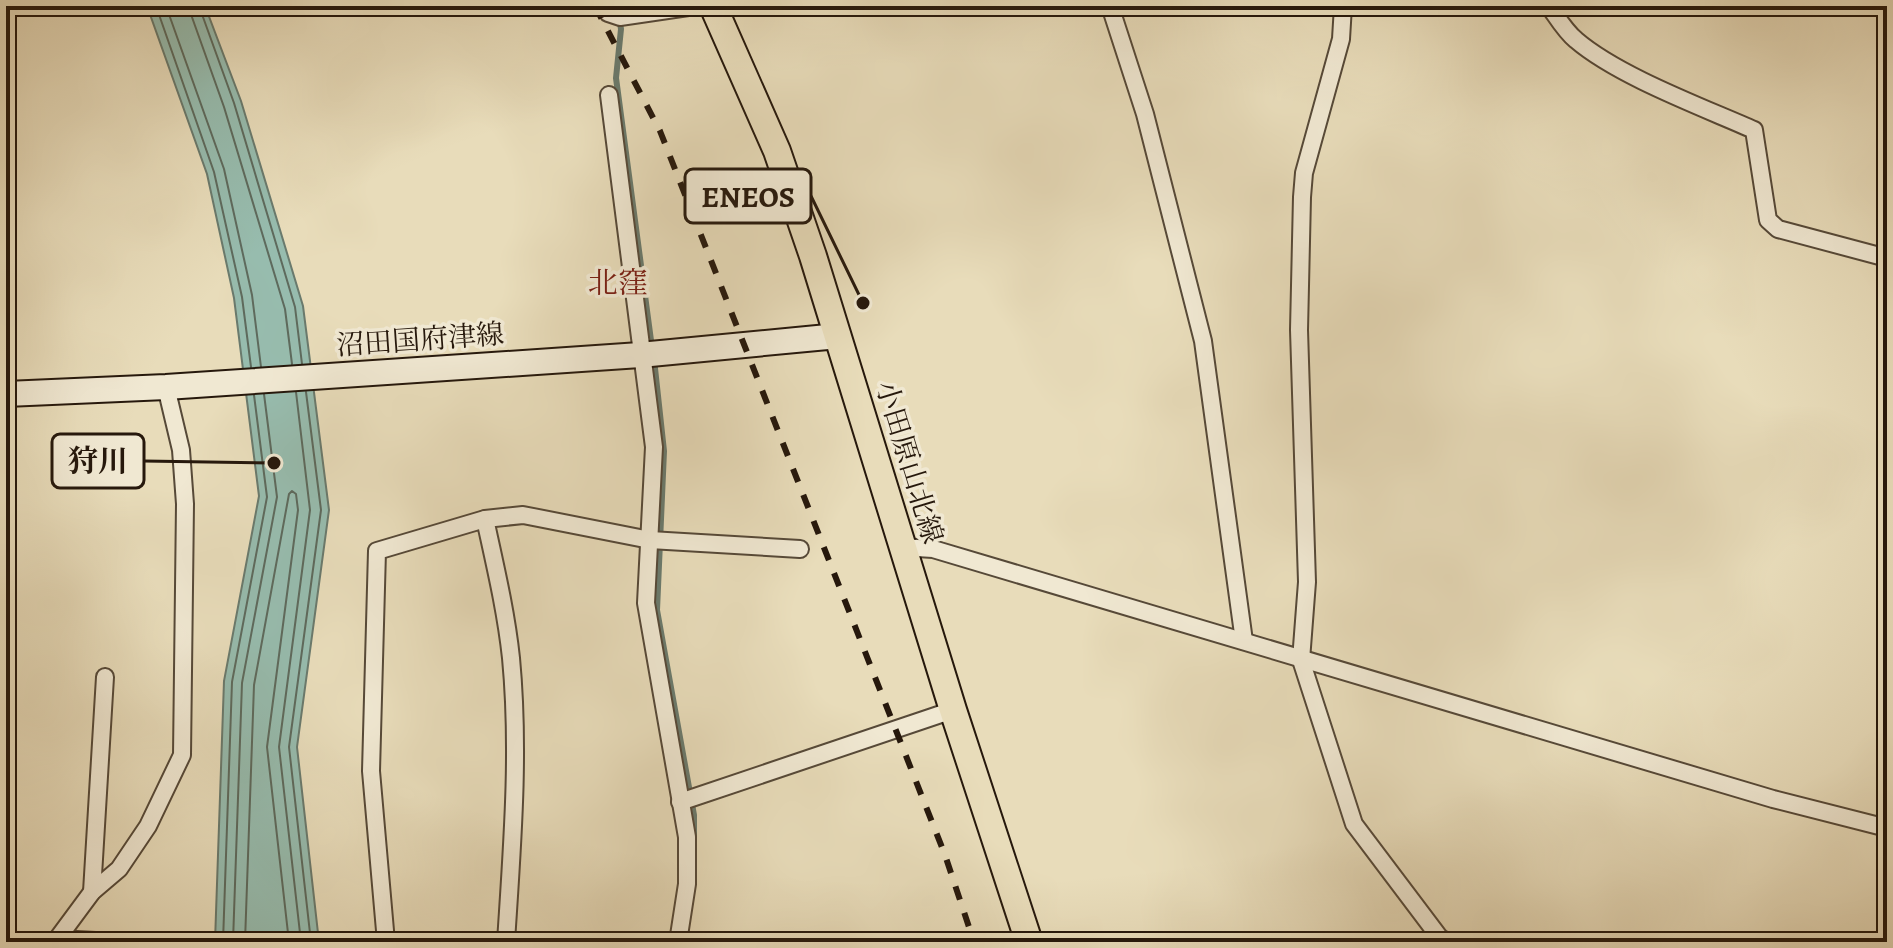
<svg xmlns="http://www.w3.org/2000/svg" width="1893" height="948" viewBox="0 0 1893 948" font-family="Alegreya,'Noto Serif JP',serif">
<style>
.water{fill:#97bcae;stroke:#6a7a6d;stroke-width:2}
.lines{fill:none;stroke-linecap:round;stroke-linejoin:round}
.shore{stroke:#5e6a5d;stroke-width:2}
.stream{stroke:#6a7a6d;stroke-width:6}
.street-casing{stroke:#564938;stroke-width:20}
.secondary-casing{stroke:#26180c;stroke-width:28}
.primary-casing{stroke:#26180c;stroke-width:30}
.street{stroke:#f0e8d2;stroke-width:16}
.secondary{stroke:#f0e8d2;stroke-width:24}
.primary{stroke:#e8dcba;stroke-width:26}
.rail{stroke:#26180c;stroke-width:6;stroke-dasharray:14 14;stroke-linecap:butt}
.labels{text-anchor:middle;stroke-width:7;stroke-linejoin:round;paint-order:stroke}
.street-label{font-size:28px;fill:#26180c;stroke:#f0e8d2}
.neighbourhood-label{font-size:30px;fill:#7a1f14;stroke:#f0e8d2}
.leader{fill:none;stroke:#26180c;stroke-width:3}
.callout-dot{fill:#26180c;stroke:#f0e8d2;stroke-width:3}
.callout{fill:#f0e8d2;stroke:#26180c;stroke-width:3}
.callout-label{font-size:30px;text-anchor:middle;font-weight:bold;fill:#26180c}
</style>
<rect width="100%" height="100%" fill="#e8dcba"/>
<filter id="stains"><feTurbulence type="fractalNoise" baseFrequency=".0025" numOctaves="4"/><feColorMatrix values="0 0 0 0 .2 0 0 0 0 .09 0 0 0 0 .02 0 0 0 .5 -.17"/></filter>
<radialGradient id="worn" r=".72"><stop offset=".6" stop-color="#630" stop-opacity="0"/><stop offset="1" stop-color="#630" stop-opacity=".3"/></radialGradient>
<!-- water -->
<path class="water" d="M147,6H205L241,101L303,306L329,510L297,747L319,942H215L224,681L259,496L234,298L207,174Z"/>
<g class="lines">
<!-- shore -->
<g class="shore">
<path d="M156,6L214,172L242,297L251,367"/>
<path d="M166,6L224,169L252,295L261,367"/>
<path d="M188,6L224,107L285,309L292,364"/>
<path d="M199,6L234,103L295,307L302,364"/>
<path d="M296,392L310,510L279,747L301,942"/>
<path d="M306,392L321,510L289,747L311,942"/>
<path d="M223,942L232,682L267,497L254,395"/>
<path d="M233,942L242,683L277,497L264,394"/>
<path d="M245,942L254,685L289,494L292,491L296,494L298,510L267,747L289,942"/>
</g>
<!-- stream -->
<g class="stream">
<path d="M617,6L621,29L616,78L652,348"/>
<path d="M654,359L664,451L657,610L694,815V875"/>
</g>
<!-- street casing -->
<g class="street-casing">
<g id="street">
<path d="M1110,6L1145,114L1203,341L1244,641"/>
<path d="M1343,6L1341,39L1304,173L1302,197L1299,330L1307,582L1301,660L1354,824L1440,938L1447,942"/>
<path d="M1549,6C1557,17 1565,31 1576,40C1618,76 1702,107 1754,130L1768,220L1778,229L1887,258"/>
<path d="M608,13L620,17L695,6"/>
<path d="M609,95L654,447L646,603L687,837V884L678,942"/>
<path d="M485,519L523,515L650,540L800,549"/>
<path d="M901,547L933,549L1773,799L1887,828"/>
<path d="M680,802L953,710"/>
<path d="M92,892L105,677"/>
<path d="M57,939L115,942"/>
<path d="M55,942L92,892L119,869L148,826L182,755L185,504L181,450L166,387"/>
<path d="M386,942L371,771L377,551L485,519C495,565 506,611 511,658C520,752 512,848 506,942"/>
</g>
</g>
<!-- secondary casing -->
<g class="secondary-casing">
<path id="secondary" d="M6,394L166,387L640,355L838,336"/>
</g>
<!-- primary casing -->
<g class="primary-casing">
<path id="primary" d="M713,6L777,151L813,256L953,710L1029,942"/>
</g>
<!-- street -->
<use href="#street" class="street"/>
<!-- secondary -->
<use href="#secondary" class="secondary"/>
<!-- primary -->
<use href="#primary" class="primary"/>
<!-- rail -->
<path class="rail" d="M595,6L660,131L945,855L974,942"/>
</g>
<g class="labels">
<!-- street labels -->
<g class="street-label">
<text transform="translate(420 339) rotate(-4)" y="10">沼田国府津線</text>
<text transform="translate(910 462) rotate(73)" y="10">小田原山北線</text>
</g>
<!-- neighbourhood labels -->
<g class="neighbourhood-label">
<text x="618" y="293">北窪</text>
</g>
</g>
<!-- callouts -->
<path class="leader" d="M863 303L811 196M274 463L144 461"/>
<g class="callout-dot">
<circle cx="863" cy="303" r="8"/>
<circle cx="274" cy="463" r="8"/>
</g>
<g class="callout">
<rect x="685" y="169" width="126" height="54" rx="8"/>
<rect x="52" y="434" width="92" height="54" rx="8"/>
</g>
<g class="callout-label">
<text x="748" y="207">ENEOS</text>
<text x="98" y="471">狩川</text>
</g>
<!-- margin -->
<rect width="1893" height="948" fill="none" stroke="#e8dcba" stroke-width="32"/>
<rect x="8" y="8" width="1877" height="932" fill="none" stroke="#26180c" stroke-width="4"/>
<rect x="16" y="16" width="1861" height="916" fill="none" stroke="#26180c" stroke-width="2"/>
<rect width="100%" height="100%" filter="url(#stains)"/>
<rect width="100%" height="100%" fill="url(#worn)"/>
</svg>
